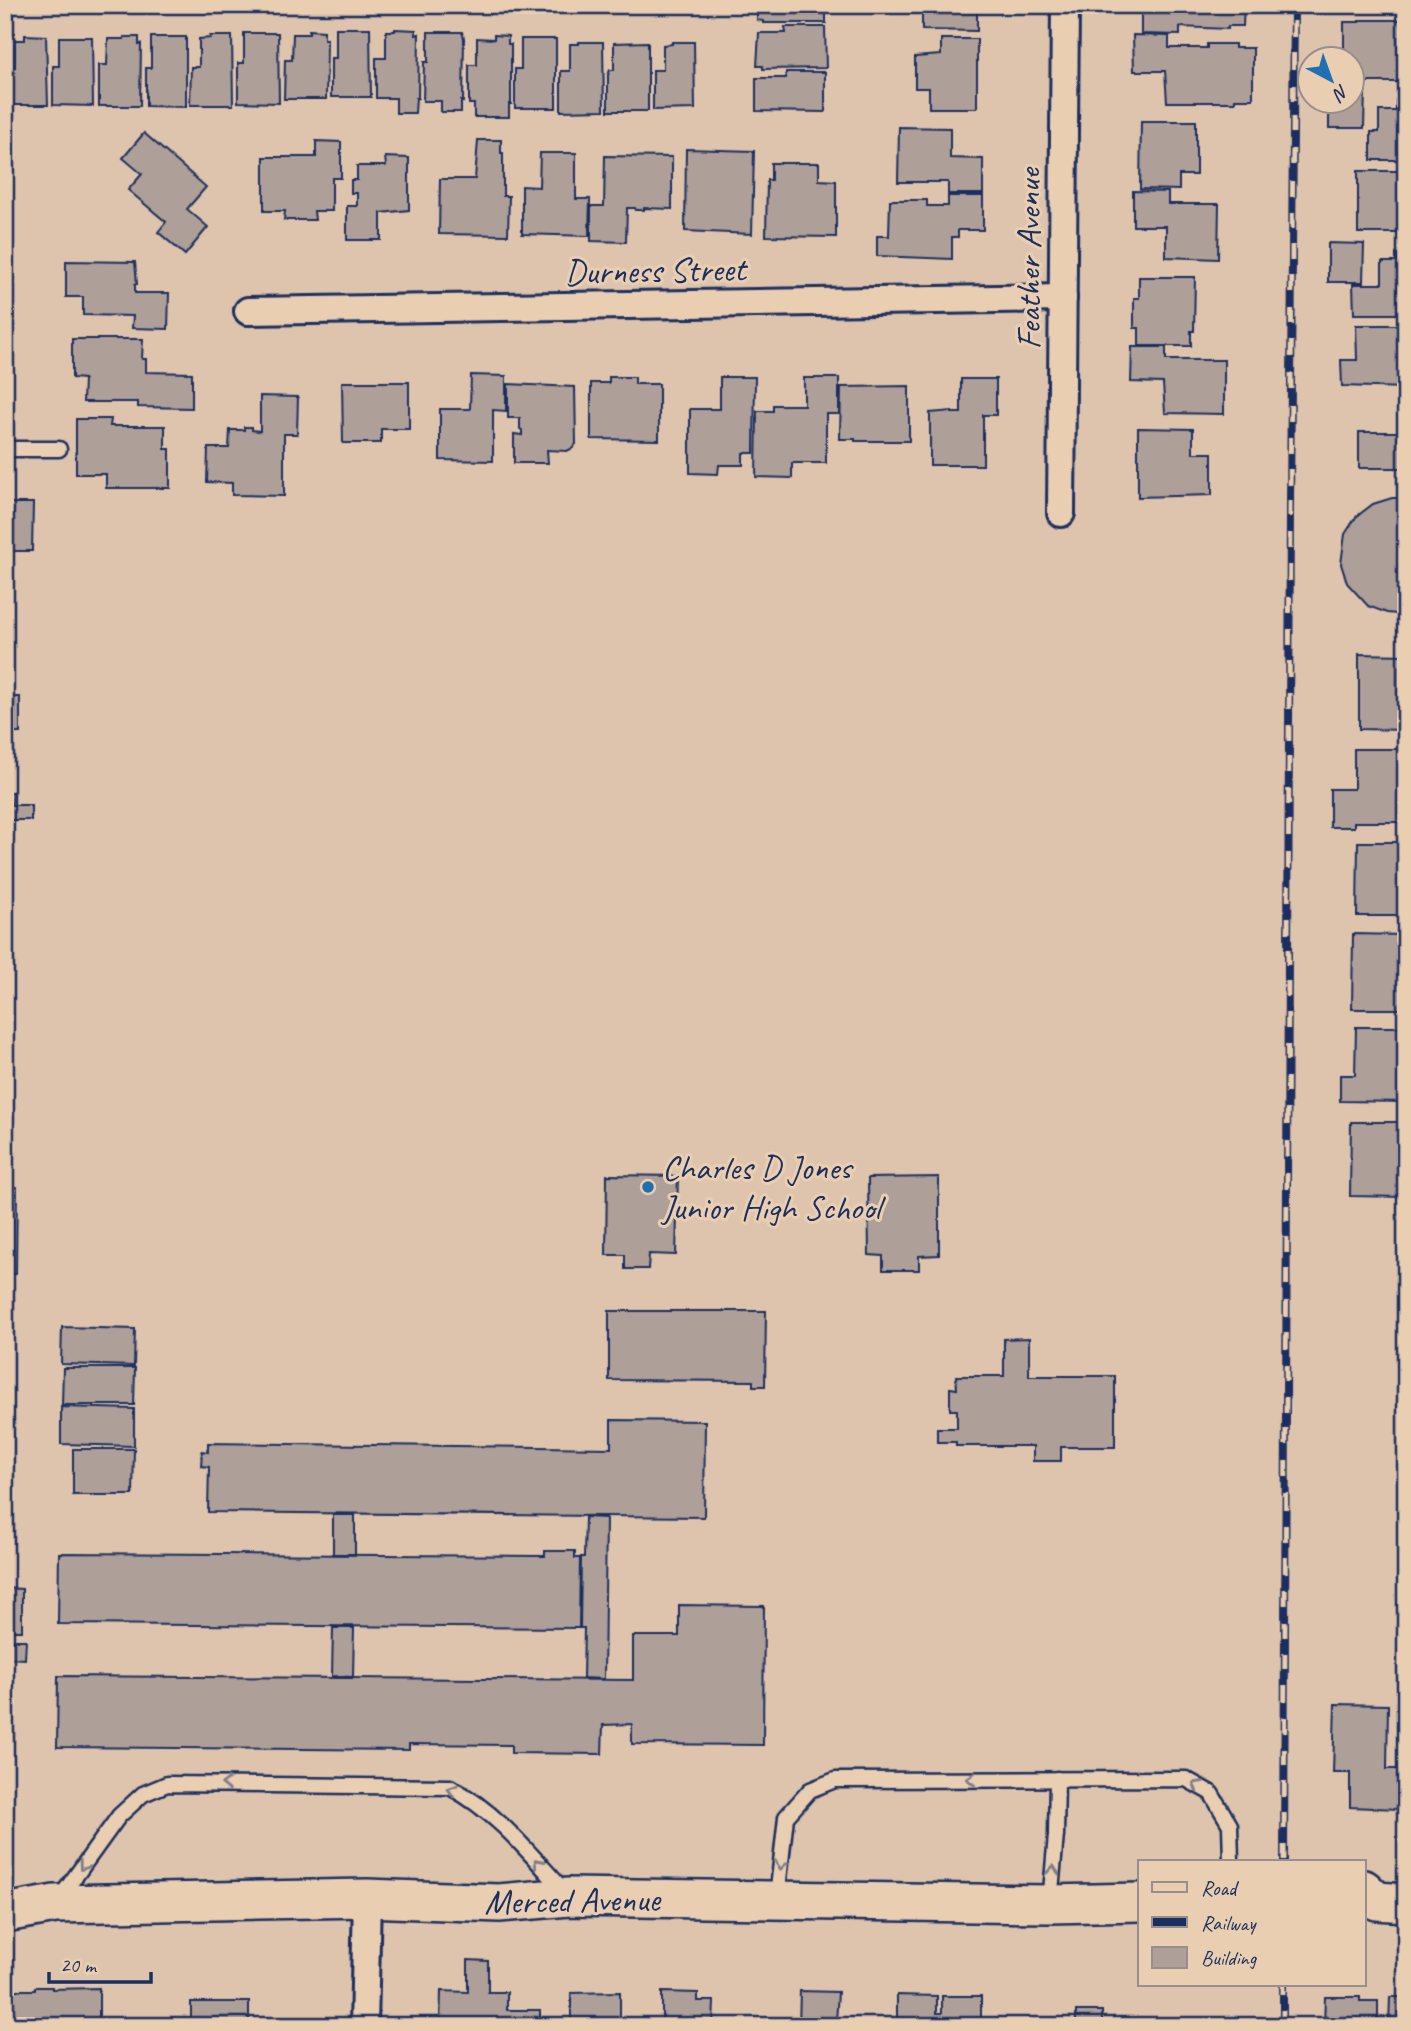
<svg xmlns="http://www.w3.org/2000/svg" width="1411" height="2031" viewBox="0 0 1411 2031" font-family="Caveat,sans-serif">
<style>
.building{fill:#ae9f98;stroke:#1b2f5e;stroke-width:2}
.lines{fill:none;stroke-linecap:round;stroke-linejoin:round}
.lane-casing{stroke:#1b2f5e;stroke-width:19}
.street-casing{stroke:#1b2f5e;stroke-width:32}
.secondary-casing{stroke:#1b2f5e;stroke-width:42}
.lane{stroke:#eaceb1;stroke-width:14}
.street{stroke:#eaceb1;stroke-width:26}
.secondary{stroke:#eaceb1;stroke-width:37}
.rail-casing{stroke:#1b2f5e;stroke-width:8}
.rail{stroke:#eaceb1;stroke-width:5;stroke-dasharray:16;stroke-linecap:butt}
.oneway{stroke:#827e88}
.poi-dot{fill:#1f6fb2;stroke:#eaceb1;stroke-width:2.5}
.labels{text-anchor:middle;stroke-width:6;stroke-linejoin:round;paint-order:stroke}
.street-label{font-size:35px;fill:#1b2f5e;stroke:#eaceb1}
.poi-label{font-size:35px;fill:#1b2f5e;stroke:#eaceb1;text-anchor:start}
</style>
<rect width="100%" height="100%" fill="#dec4ac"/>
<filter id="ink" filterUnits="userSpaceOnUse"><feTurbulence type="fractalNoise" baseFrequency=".0143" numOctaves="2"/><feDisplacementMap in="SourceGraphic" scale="14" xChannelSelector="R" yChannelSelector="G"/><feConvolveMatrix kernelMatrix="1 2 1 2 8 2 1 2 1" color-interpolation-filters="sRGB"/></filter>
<g filter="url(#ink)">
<!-- building -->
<g class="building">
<path d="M757,5H826V23H763V21L757,20Z"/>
<path d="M922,5H977V31L922,30Z"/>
<path d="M1141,5H1244L1243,26H1228V29L1180,27V35L1141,34Z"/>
<path d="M1359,20H1406V82H1352V56L1344,57V22H1359Z"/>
<path d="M785,27H825L826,68L763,69V66H757L759,33H786Z"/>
<path d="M336,28H370L371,97H331V58H336Z"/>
<path d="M395,29L416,30V35L419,34L418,98H416L415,113H396V98H376V58H386V31H395Z"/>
<path d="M309,30L324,31V39H327L326,99H284L285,60H292L293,34H309Z"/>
<path d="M428,32H462L464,38L463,102L461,101V112H441V101H423L424,62H428Z"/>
<path d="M244,33H278L279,103L238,102V63H244Z"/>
<path d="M25,35L46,36L48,105H7V67H15V40H25Z"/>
<path d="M494,35L508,36V44H511V104H509V117H474V104H469V65H477V38L494,39Z"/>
<path d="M1133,35L1169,36V48H1207V44H1235V48H1253V99H1235V102H1167L1165,71H1134Z"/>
<path d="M210,36H232L233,105H190L191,67H199V39L210,38Z"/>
<path d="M59,37H92L93,106L53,105V66H59Z"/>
<path d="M124,37H139V45L141,44L140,106H99V65H107L108,39H124Z"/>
<path d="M151,37H186V107L146,106V68H151Z"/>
<path d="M521,39H556V108H515V69H521Z"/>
<path d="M941,39H977V108H929V88H915V57L941,55Z"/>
<path d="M579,42H603L604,110L561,111V71H570V44H579Z"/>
<path d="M648,42V111H608V75L610,70H614V43Z"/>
<path d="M672,42H694L695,109L653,110V70H663V45L672,44Z"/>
<path d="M786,72H825V112L756,111V78H786Z"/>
<path d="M1352,90H1365L1364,128H1329V102H1352Z"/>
<path d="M1396,100H1406V160H1371V132H1379V111H1396Z"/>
<rect x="5" y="121" width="5" height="23"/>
<path d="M1141,121H1196V175H1179V190L1140,189Z"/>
<path d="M899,127L950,128V158L983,159V194H948V182H898Z"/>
<path d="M144,133L206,187L187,209L208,227L185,255L158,232L166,222L128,190L142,174L123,158Z"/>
<path d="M478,140H501V153H503V196H509L508,235L439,234L440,179H475Z"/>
<path d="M316,141L341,142V178H332V211H314L315,220H284L285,211H264V157H316Z"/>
<path d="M686,149L754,151L752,234L685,231Z"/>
<path d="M540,153H576V199H590L589,236L522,234V186L539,187Z"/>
<path d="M605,156L672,157V209L644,208V210H636L635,208H627L626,242L591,241V206H604Z"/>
<path d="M385,157L409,158V210L381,213V240H347V206H357V193H351V180H357V166H386Z"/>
<path d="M771,163H819V180L836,181V237L766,236L767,180H771Z"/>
<rect x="1358" y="171" width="48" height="62"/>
<path d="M1133,191L1168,192V204H1219L1218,259L1166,257V226H1133Z"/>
<path d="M948,196H983V230H958V237H952V259L877,256V236H889L890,200H927V206H948Z"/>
<path d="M1328,243L1364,244L1363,282H1328Z"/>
<path d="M1396,254H1406V314H1354L1353,284H1382V262H1396Z"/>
<path d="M66,261L135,262L137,284H135V293H169L168,329L132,328L133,316L83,315V297H66Z"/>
<path d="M1139,277H1195L1194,331H1191V346H1139V328H1134V298H1139Z"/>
<rect x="5" y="290" width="3" height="38"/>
<path d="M1356,325H1406V388L1342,386L1341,360H1357Z"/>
<path d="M72,339H143L142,359H146V372L192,373V408L138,407V402H83L84,379L72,378Z"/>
<path d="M1132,347H1166V360H1224V414L1165,413L1163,383L1131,382Z"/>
<path d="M471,375L506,376V411L493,410V461L440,460V409H470Z"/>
<path d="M609,377H635V384H659V440L591,439V383H609Z"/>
<path d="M720,377H755L754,453H743V465H719L718,474L690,473V409H720Z"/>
<path d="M804,378H839V414H826V463H792V478L756,477L757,411H773V405H804Z"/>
<path d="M961,379H996V415H983V465H930V413L952,411V413H961Z"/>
<path d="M342,382H409V429H381V443H343Z"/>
<path d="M508,384L575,387L576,444L573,448L567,451L547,450L548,463H514V434L522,435V430L520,429V418H508Z"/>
<path d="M909,386V441H855V439H840L841,387Z"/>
<path d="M260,396L298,397L297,434H284V496L232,495V483L207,482L208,448H229L230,430H244V427H252V430L260,431Z"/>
<path d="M76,419H111L110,426H165V449H170V488H106V474H76Z"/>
<path d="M1138,428L1193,429V453H1212V495L1138,497Z"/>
<rect x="1359" y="432" width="47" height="36"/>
<path d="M1392,498H1406V615L1387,613L1368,606L1347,583L1341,564L1345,534L1356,517L1373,504Z"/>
<path d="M5,503H33L32,551H5Z"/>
<path d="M1359,654L1406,655V730L1359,729Z"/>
<rect x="5" y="697" width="15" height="36"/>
<path d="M1354,749H1405L1406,824H1403V822H1354V827H1330V789H1354Z"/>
<path d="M5,792H13L12,805H31V820H5Z"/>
<path d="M1358,842H1406V916H1357Z"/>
<path d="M1353,934L1403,935L1406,1009H1352Z"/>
<path d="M1356,1027H1406V1102L1340,1101V1075H1355Z"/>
<path d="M1351,1122H1401V1160H1406V1197L1350,1196Z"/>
<path d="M607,1175L678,1176L676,1255L649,1254L648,1269H625V1255H606Z"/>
<path d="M939,1177V1255L919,1256V1270H883V1256L869,1255L868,1178Z"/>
<path d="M17,1187L16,1274H5V1188Z"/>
<path d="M609,1311H766L765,1386H753V1381L609,1380Z"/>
<path d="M62,1327L135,1329L134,1366L61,1364Z"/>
<path d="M1029,1338V1376H1115V1447H1061V1461H1033V1446H956V1442H937V1428H957V1410H950V1388L957,1389L956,1376H1004V1339Z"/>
<path d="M63,1368H135L134,1405H62Z"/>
<path d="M61,1407L134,1409V1446L61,1444Z"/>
<path d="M611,1420L705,1421L704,1517L208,1512L209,1467L201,1466L202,1451L208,1452V1443L611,1448Z"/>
<path d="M73,1449H134L133,1495H73Z"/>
<rect x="333" y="1515" width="22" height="39"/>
<path d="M585,1517L606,1518L604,1679L583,1678L584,1628H580L581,1557H584Z"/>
<path d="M545,1551H575V1558H580L579,1628L58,1624L59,1553L545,1556Z"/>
<path d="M5,1578V1588L22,1589V1631H5Z"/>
<path d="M679,1605L764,1606L763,1745L632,1744V1724L603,1725L602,1754L511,1753V1745L409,1744V1750L57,1747L58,1676L633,1680V1636H679Z"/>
<path d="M333,1628H354L353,1677L332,1676Z"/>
<path d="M5,1640H26L25,1659L5,1658Z"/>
<path d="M1335,1704L1388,1705L1387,1769H1399L1398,1809L1350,1807V1773H1333Z"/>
<path d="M468,1960L488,1961V1992H507V2010H540V2026H440L441,1991L468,1992Z"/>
<path d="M35,1987H52V1989L99,1988V2026H6V1990H35Z"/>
<path d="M800,1991L838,1992L836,2022H817V2026H799Z"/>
<path d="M620,1992V2026H571V1993Z"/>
<path d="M662,1992L698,1993V2001H714L713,2026H662Z"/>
<path d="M897,1995L937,1996V2013H942V1996H981V2026H897Z"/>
<path d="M1325,1997H1360V2001H1378V2026H1324Z"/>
<path d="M1390,1997H1406V2026H1389Z"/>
<path d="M191,2002H249V2025L253,2026H181V2018H191Z"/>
<path d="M1076,2011H1102V2026H1039L1038,2021H1076Z"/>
<path d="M1156,2024L1238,2025V2026H1156Z"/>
</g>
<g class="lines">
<!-- lane casing -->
<g class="lane-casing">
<g id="lane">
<path d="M5,449H59"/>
<path d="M777,1898L786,1817L810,1790L835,1780L1186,1779L1211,1793L1230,1825L1231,1861"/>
<path d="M59,1899L119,1816L143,1794L167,1784L450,1787C497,1812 530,1854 566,1893"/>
<path d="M1050,1903L1056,1835L1057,1779"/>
</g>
</g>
<!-- street casing -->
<g class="street-casing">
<g id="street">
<path d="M248,311L1063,298"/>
<path d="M1061,513L1065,5"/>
<path d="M364,2026L367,1898"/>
</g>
</g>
<!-- secondary casing -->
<g class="secondary-casing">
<g id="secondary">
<path d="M1364,1889L1377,1901L1406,1903"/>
<path d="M5,1913L55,1904L367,1898L499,1903L569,1897L1050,1904L1140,1902"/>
</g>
</g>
<!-- lane -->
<use href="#lane" class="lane"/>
<!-- street -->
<use href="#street" class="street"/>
<!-- secondary -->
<use href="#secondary" class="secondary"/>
<!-- rail casing -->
<g class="rail-casing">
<g id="rail">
<path d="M1284,1861L1290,506L1294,5"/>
<path d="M1283,2026V1984"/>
</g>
</g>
<!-- rail -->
<use href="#rail" class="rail"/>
</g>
<!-- one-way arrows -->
<defs><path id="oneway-chevron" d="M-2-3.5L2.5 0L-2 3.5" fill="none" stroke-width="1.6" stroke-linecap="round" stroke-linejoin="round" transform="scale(1.75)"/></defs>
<g class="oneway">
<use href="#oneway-chevron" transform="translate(971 1779) rotate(180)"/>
<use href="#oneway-chevron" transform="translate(226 1784) rotate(-179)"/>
<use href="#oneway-chevron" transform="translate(1197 1785) rotate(-149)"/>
<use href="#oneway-chevron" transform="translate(452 1790) rotate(-162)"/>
<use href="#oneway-chevron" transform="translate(538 1863) rotate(-132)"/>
<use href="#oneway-chevron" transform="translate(781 1865) rotate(98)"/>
<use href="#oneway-chevron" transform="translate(83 1866) rotate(126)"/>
<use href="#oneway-chevron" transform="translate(1053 1870) rotate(-85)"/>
</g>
</g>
<!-- markers -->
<circle class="poi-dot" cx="648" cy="1187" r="7"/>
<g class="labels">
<!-- street labels -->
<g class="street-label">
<text transform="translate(1028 259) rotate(-90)" y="12">Feather Avenue</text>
<text transform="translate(655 270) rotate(-1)" y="12">Durness Street</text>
<text transform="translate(572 1900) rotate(-1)" y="12">Merced Avenue</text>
</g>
<!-- poi labels -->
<g class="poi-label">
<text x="662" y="1179">Charles D Jones<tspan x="662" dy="40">Junior High School</tspan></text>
</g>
</g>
<!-- margin -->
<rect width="1411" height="2031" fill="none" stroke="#eaceb1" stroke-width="28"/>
<rect x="14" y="14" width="1383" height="2003" fill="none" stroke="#1b2f5e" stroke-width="2.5" filter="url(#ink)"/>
<!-- legend -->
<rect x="1138" y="1860" width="228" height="126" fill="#eaceb1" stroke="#978e90" stroke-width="2"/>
<rect x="1152" y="1882" width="35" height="10" fill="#eaceb1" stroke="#978e90" stroke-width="2"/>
<text x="1201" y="1895" font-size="21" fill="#1b2f5e">Road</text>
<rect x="1152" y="1917" width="35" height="10" fill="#1b2f5e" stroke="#978e90" stroke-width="2"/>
<text x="1201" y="1930" font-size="21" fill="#1b2f5e">Railway</text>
<rect x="1152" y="1947" width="35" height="21" fill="#ae9f98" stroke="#978e90" stroke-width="2"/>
<text x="1201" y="1965" font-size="21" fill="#1b2f5e">Building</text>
<!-- north arrow -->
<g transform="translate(1331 80) rotate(139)"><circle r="33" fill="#eaceb1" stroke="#978e90" stroke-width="2"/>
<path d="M0-5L12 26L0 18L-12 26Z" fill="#1f6fb2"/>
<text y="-10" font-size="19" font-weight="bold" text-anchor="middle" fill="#1b2f5e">N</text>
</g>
<!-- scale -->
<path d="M49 1972v10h102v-10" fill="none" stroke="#1b2f5e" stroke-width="3.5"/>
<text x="60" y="1972" font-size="21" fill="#1b2f5e" stroke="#eaceb1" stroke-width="5" paint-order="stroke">20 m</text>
</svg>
